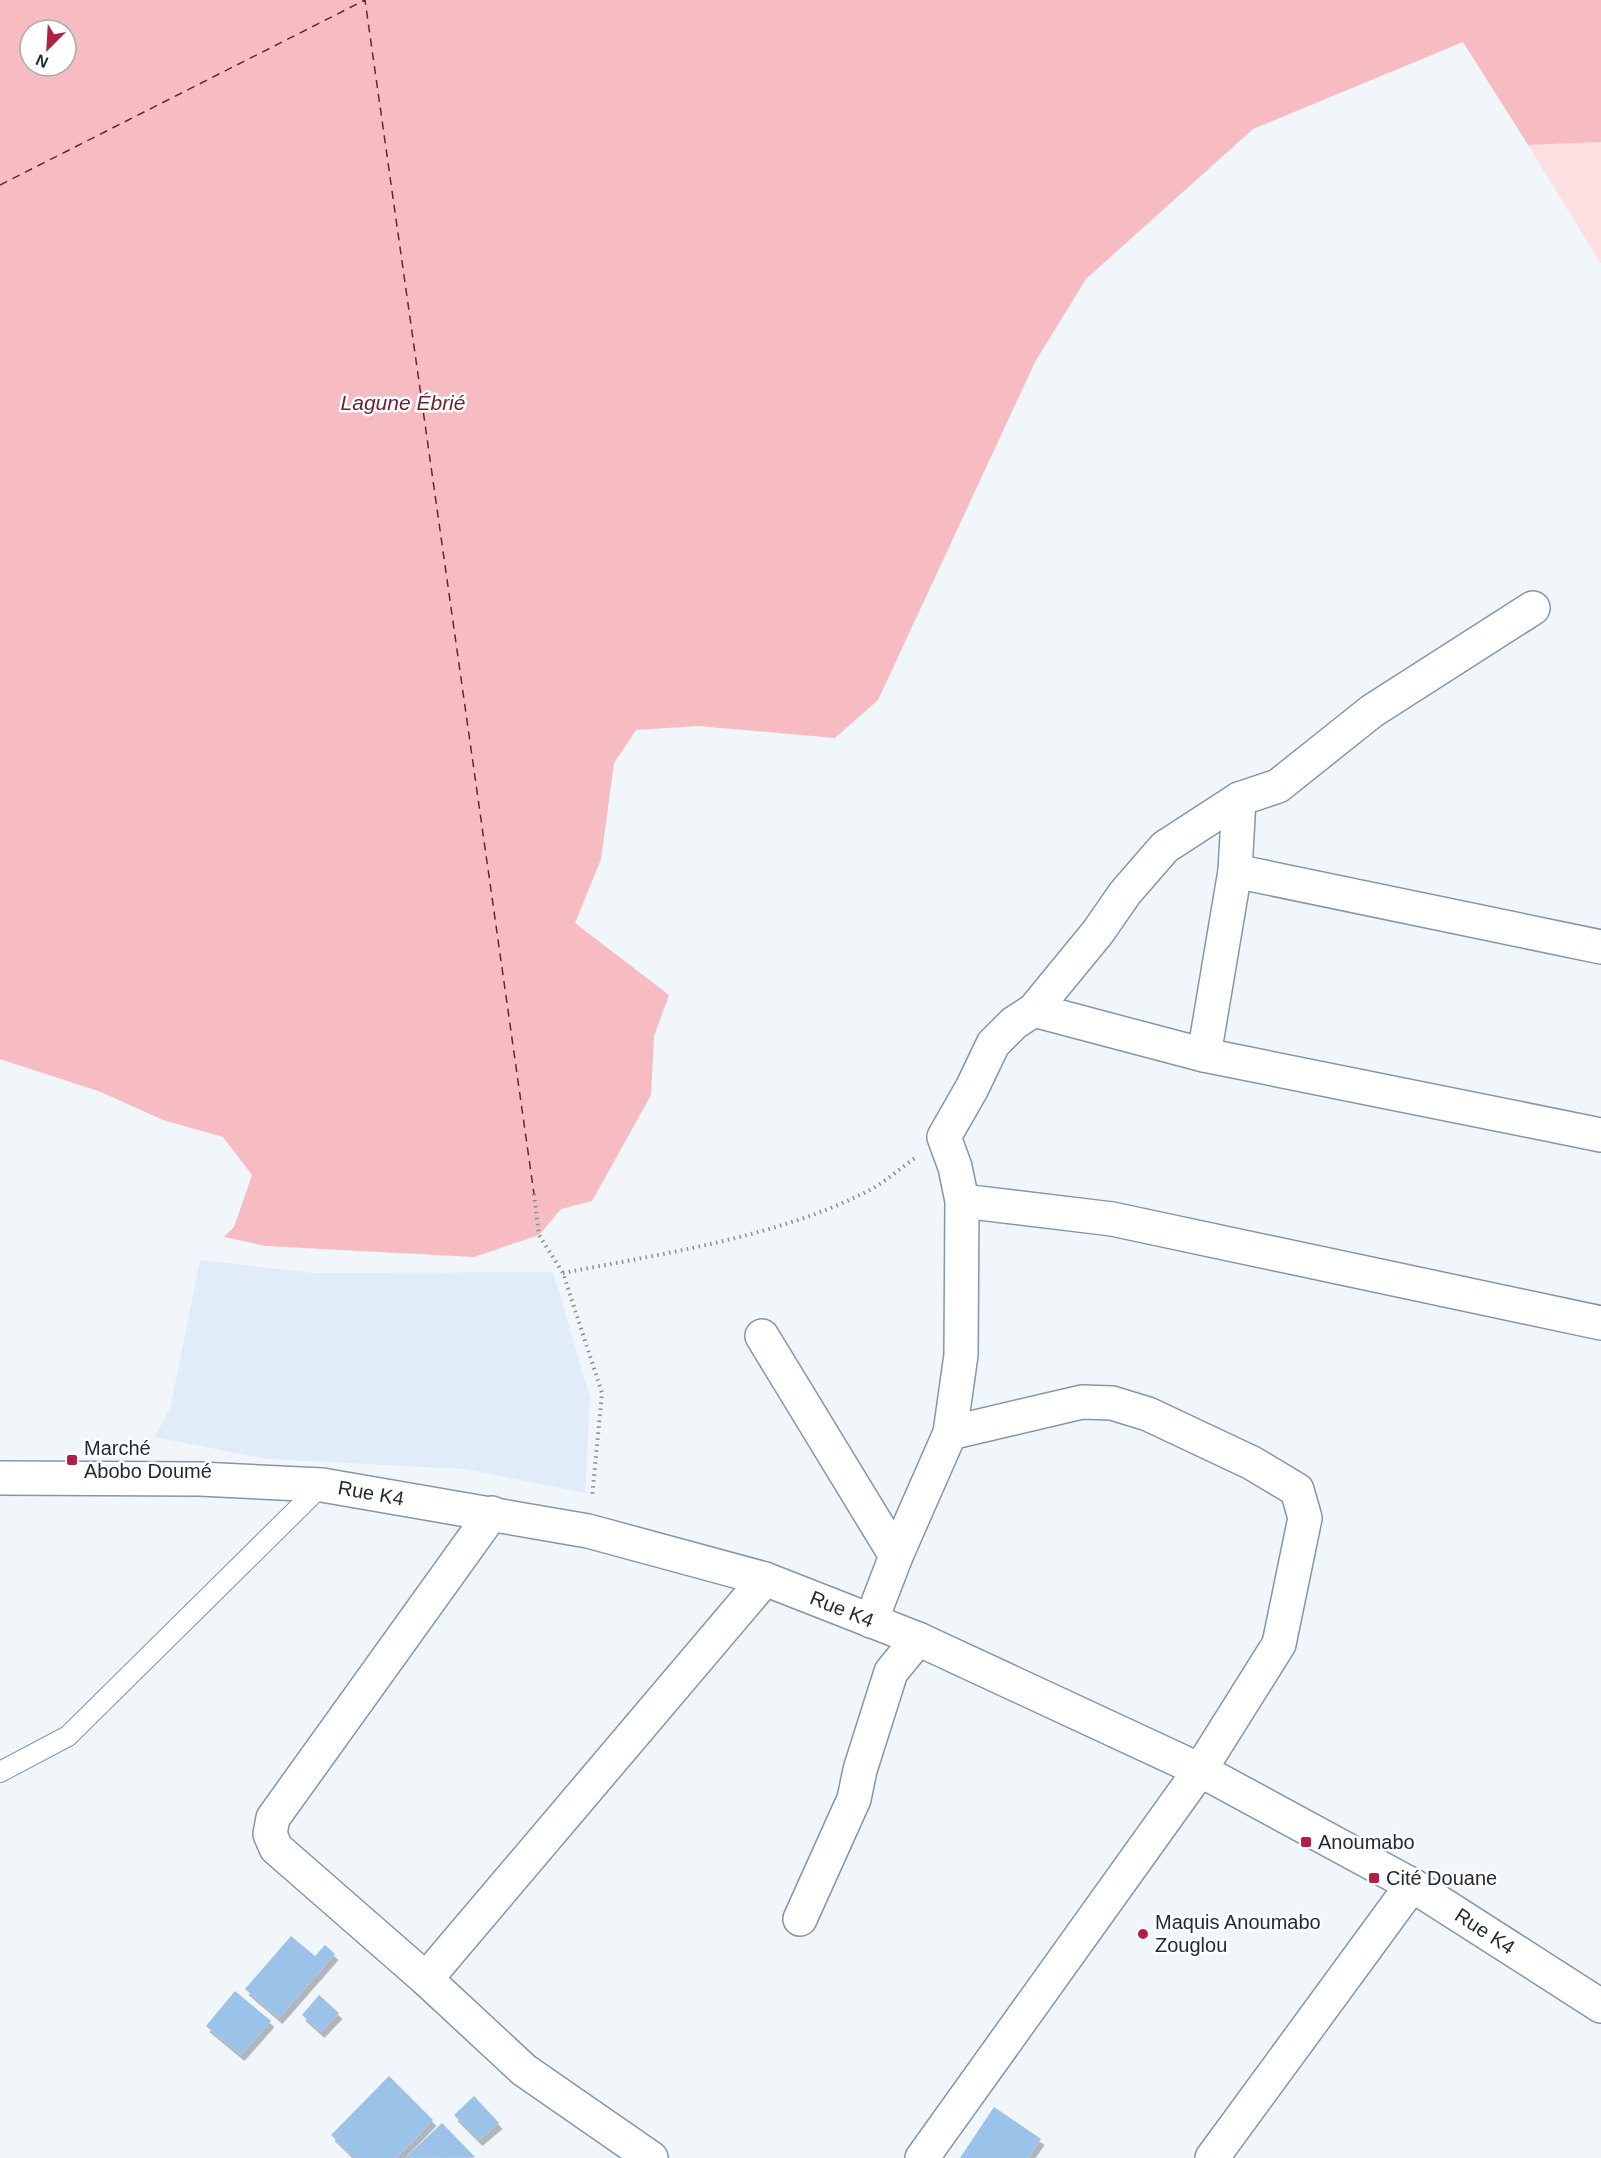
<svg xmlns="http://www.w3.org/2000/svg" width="1601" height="2158" viewBox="0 0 1601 2158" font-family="Helvetica,sans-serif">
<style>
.built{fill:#e0ecf8}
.green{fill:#fddfe2}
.water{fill:#f7bcc2;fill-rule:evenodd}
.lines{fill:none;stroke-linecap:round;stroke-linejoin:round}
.ferry{stroke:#682431;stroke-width:1.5;stroke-dasharray:8 6;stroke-linecap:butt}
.building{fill:#9bc2e8;filter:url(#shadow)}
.lane-casing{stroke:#8097ae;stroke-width:22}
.street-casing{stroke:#8097ae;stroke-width:36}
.secondary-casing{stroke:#8097ae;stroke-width:36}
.path{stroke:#899097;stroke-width:4;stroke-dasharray:1.5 4.5;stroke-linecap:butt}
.lane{stroke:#fff;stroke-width:20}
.street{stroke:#fff;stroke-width:33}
.secondary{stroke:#fff;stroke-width:33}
.poi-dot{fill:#b11f47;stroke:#fff;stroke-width:2}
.labels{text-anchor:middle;stroke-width:5;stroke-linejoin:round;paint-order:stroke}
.poi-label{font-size:20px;fill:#222b34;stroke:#fff;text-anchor:start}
.street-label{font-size:20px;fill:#222b34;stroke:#fff}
.water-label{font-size:21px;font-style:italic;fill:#682431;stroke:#fff}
</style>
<defs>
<filter id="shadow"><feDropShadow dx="3.5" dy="6" stdDeviation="0" flood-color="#0004"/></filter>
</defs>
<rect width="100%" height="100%" fill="#f1f6fb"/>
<!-- built -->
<path class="built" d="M200,1260L314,1273L553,1272L590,1397L585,1493L464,1469L267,1459L154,1437L170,1409Z"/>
<!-- green -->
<path class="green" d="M1601,142V264L1528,145Z"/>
<!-- water -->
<path class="water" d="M0,0H1601V142L1528,145L1463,42L1253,129L1086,279L1035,362L878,700L835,738L698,726L636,730L614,763L601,859L575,923L669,995L654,1036L651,1095L592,1201L561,1209L539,1235L474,1257L266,1246L224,1237L234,1227L252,1175L223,1137L163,1120L101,1092L0,1059ZM30,30H66V66H30Z"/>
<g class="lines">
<!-- ferry -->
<path class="ferry" d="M0,185L365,0L534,1194"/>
</g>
<!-- building -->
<g class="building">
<path d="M291,1936L315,1956L325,1945L335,1954L279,2018L245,1989Z"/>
<path d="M235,1991L271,2021L241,2055L206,2026Z"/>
<path d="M319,1995L339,2013L321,2032L302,2015Z"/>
<path d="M389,2076L433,2120L396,2158H355L331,2135Z"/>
<path d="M474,2096L499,2123L479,2140L454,2115Z"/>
<path d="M994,2107L1041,2139L1028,2158H960Z"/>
<path d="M442,2123L475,2157L405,2158Z"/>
</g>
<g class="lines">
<!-- lane casing -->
<g class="lane-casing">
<path id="lane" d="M0,1772L68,1736L322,1485"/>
</g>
<!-- street casing -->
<g class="street-casing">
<g id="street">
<path d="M1235,871L1601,947"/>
<path d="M1034,1010L1204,1055L1601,1135"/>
<path d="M1204,1055L1235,871L1239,799"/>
<path d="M962,1201L1112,1219L1601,1323"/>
<path d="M762,1336L896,1556"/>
<path d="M492,1513L273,1818L270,1834L276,1848L426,1979L524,2070L651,2158"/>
<path d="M871,1621L896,1556L950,1433L961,1355L962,1201L955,1167L944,1137L972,1088L993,1044L1014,1023L1034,1010L1098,932L1125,893L1165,847L1239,799L1278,786L1372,711L1533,608"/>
<path d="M800,1919L854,1799L860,1770L891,1672L918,1639"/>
<path d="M426,1979L765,1579"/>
<path d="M922,2158L1200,1770L1279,1644L1305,1518L1297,1490L1252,1463L1148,1414L1112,1403L1082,1402L950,1433"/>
<path d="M1212,2158L1412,1885"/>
</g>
</g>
<!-- secondary casing -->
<g class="secondary-casing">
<path id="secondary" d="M0,1478L200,1479L322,1485L588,1531L765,1579L918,1639L1200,1770L1412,1885L1601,2006"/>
</g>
<!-- path -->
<g class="path">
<path d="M534,1194L539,1235L563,1273L602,1393L592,1498"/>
<path d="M563,1273C661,1254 777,1237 866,1192C883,1184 899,1169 915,1158"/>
</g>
<!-- lane -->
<use href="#lane" class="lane"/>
<!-- street -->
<use href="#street" class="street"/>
<!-- secondary -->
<use href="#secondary" class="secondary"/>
</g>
<!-- markers -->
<g class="poi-dot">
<rect x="66" y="1454" width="12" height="12" rx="3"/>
<rect x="1300" y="1836" width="12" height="12" rx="3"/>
<rect x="1368" y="1872" width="12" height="12" rx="3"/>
<circle cx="1143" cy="1934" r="6"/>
</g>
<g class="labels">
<!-- poi labels -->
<g class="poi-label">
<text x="84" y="1455">Marché<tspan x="84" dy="23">Abobo Doumé</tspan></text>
<text x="1318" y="1849">Anoumabo</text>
<text x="1386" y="1885">Cité Douane</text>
<text x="1155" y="1929">Maquis Anoumabo<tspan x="1155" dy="23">Zouglou</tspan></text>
</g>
<!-- street labels -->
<g class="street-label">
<text transform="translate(371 1493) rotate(10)" y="7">Rue K4</text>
<text transform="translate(842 1609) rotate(22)" y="7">Rue K4</text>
<text transform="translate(1485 1931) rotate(33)" y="7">Rue K4</text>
</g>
<!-- water labels -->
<g class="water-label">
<text x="403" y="410">Lagune Ébrié</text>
</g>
</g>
<!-- north arrow -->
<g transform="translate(48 48) rotate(204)"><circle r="28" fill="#ffffff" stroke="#a7aaae" stroke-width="1.5"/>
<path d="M0-4.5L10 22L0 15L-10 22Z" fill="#b11f47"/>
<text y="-9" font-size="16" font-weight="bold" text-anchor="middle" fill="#222b34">N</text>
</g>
</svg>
